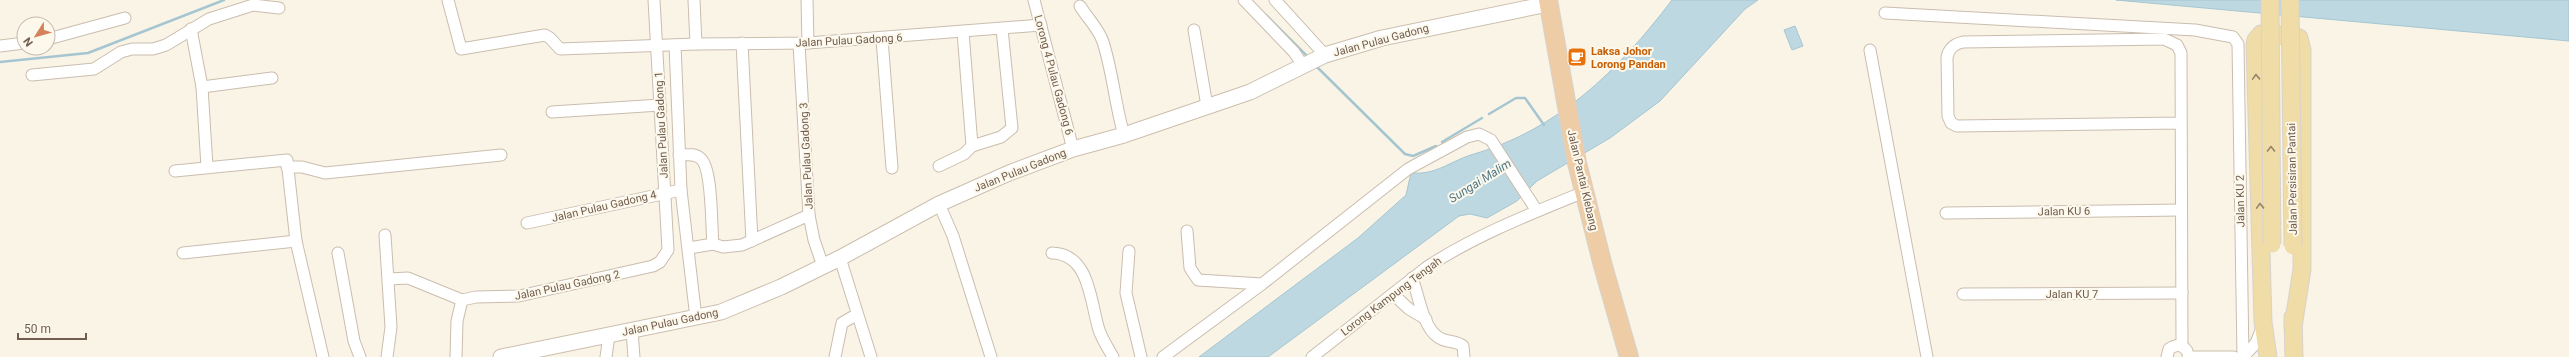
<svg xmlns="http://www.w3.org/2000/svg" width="2569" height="357" viewBox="0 0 2569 357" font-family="Roboto,sans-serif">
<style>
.water{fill:#bdd8e1;stroke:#a5c6d1}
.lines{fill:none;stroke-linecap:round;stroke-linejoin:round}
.stream{stroke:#a5c6d1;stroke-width:2.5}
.minor-casing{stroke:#cabdae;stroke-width:13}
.secondary-casing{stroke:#ccbeac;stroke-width:17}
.primary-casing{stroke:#d7d2cd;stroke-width:19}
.trunk-casing{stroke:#d7d2cd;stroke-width:20}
.minor{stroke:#fff;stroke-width:11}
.secondary{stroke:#fff;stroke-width:15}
.primary{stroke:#f0dca7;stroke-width:17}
.trunk{stroke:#eecda6;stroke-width:18}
.primary-bridge-casing{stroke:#d7d2cd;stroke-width:19;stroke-linecap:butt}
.primary-bridge{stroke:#f0dca7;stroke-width:17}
.oneway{stroke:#968369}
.labels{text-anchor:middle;stroke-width:4;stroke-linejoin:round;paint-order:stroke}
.street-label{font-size:11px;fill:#705d4e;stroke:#fdf8ec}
.food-label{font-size:11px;font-weight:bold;fill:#c56008;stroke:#fdf8ec;text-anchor:start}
.water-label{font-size:12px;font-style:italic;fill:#4e7887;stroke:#fdf8ec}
</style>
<rect width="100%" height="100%" fill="#faf4e7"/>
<!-- water -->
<g class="water">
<path d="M1672,0H1758L1745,9L1660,101L1610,138L1537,181L1517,201L1487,218L1470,214L1459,216L1268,357H1199L1358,238L1406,195L1411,173C1436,175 1449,162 1471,155C1558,130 1618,71 1672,0Z"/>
<path d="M2116,0H2569V41Z"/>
<path d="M1795,26L1803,46L1792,50L1784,30Z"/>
</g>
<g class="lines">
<!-- stream -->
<g class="stream">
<path d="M1266,15L1309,58"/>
<path d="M0,62L88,53L224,0"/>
<path d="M1316,66L1405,154L1413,156L1436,146"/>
<path d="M1489,114L1516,98H1525L1544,125"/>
<path d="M1442,142L1482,118"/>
</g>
<!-- minor casing -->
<g class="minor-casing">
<g id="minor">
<path d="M448,0L461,49L545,35L550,38L560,49L696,44L808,43L1041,25"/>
<path d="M694,0L696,44"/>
<path d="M807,0L808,43"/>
<path d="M1034,0L1073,149"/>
<path d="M1244,0L1294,52L1300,61L1301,68"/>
<path d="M1275,0L1325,55"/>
<path d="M1080,6C1088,19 1099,29 1103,42C1113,73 1115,105 1124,135"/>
<path d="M1885,13L2195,30L2233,37L2238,44L2243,357"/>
<path d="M191,29L202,87L207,167"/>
<path d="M1194,30L1207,106"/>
<path d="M48,39L125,18"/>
<path d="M882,39L892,168"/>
<path d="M742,43L752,241"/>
<path d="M799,44L809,215L814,240L823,266"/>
<path d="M675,45L681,190L696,318"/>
<path d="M0,46L24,43"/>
<path d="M1870,50L1927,357"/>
<path d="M32,75L94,69L121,52L132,49H153L166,45L209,19L253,5L279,8"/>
<path d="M202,87L272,78"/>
<path d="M552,112L660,105"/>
<path d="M2180,123L1957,126L1951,123L1948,116L1947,57C1949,48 1954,44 1963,42L2164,39L2177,45L2181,53L2182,346"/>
<path d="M972,146L1001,137L1012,128L1002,29"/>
<path d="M679,155C686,155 694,153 700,158C713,167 711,227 713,244"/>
<path d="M939,166L964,154L972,146L963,32"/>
<path d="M287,167H302L325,173L501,155"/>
<path d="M175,171L287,160L296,241L323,357"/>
<path d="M939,204L953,236L991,357"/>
<path d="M1946,213L2181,210"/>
<path d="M527,223L681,190"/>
<path d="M1187,231L1190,268L1198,280L1262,284"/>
<path d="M385,235L391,327L387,357"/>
<path d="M689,248L713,244L723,247L742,245L809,215"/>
<path d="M1129,251L1126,293L1141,357"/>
<path d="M183,253L296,241"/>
<path d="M338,253L354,341L360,357"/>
<path d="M1052,253C1090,254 1090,301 1099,330C1102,339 1108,348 1113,357"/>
<path d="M840,258L871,357"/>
<path d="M1412,278C1419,295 1422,326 1438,337C1446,343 1456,340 1463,346L1464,357"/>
<path d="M389,279L408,278L462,300L476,297L519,296L653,266L660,262L668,250L654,0"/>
<path d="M1393,294L1409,309L1426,319"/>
<path d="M1963,294L2182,293"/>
<path d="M632,331L634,357"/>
<path d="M456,357L457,321L462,300"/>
<path d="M606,357L609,335"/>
<path d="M835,357L842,323L856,315"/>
<path d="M1163,357L1262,284L1408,169L1467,137L1479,134L1491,140L1537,211"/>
<path d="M1312,357L1427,267C1476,235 1530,214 1584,192"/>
<path d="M2167,357L2169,349C2176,344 2182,344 2187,351"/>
<path d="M2188,357H2234"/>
<path d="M2243,357L2256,343L2262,328"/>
</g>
</g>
<!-- secondary casing -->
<g class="secondary-casing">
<path id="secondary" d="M501,357L721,312L781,287L840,258L939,204L1009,173L1073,149L1124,135L1250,92L1325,55L1382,38L1548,4"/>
</g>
<!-- primary casing -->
<g class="primary-casing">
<g id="primary">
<path d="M2293,317L2294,357"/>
<path d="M2268,357L2263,322L2255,45L2256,40L2261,34L2295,36L2299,38L2302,50V269L2293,327"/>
</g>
</g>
<!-- trunk casing -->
<g class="trunk-casing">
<path id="trunk" d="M1548,0L1577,163L1603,266L1629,357"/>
</g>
<!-- minor -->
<use href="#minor" class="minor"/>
<!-- secondary -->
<use href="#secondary" class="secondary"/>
<!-- primary -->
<use href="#primary" class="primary"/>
<!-- trunk -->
<use href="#trunk" class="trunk"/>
<!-- primary-bridge casing -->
<g class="primary-bridge-casing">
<g id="primary-bridge">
<path d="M2270,0L2272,244"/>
<path d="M2290,0L2293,246"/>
</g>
</g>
<!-- primary-bridge -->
<use href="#primary-bridge" class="primary-bridge"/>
</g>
<!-- one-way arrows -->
<defs><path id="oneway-chevron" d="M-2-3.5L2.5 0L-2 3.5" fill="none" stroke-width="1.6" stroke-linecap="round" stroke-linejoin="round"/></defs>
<g class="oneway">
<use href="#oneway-chevron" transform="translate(2256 77) rotate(-92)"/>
<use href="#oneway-chevron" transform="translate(2271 149) rotate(-90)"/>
<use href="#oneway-chevron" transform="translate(2260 206) rotate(-92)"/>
</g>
<!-- icons -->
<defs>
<g id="cafe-square" transform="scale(1)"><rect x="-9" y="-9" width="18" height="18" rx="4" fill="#e8710a" stroke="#fdf8ec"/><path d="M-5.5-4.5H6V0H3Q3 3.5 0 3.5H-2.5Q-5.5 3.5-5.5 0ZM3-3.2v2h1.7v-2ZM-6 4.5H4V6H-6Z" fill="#fff"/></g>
</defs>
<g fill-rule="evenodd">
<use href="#cafe-square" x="1577" y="57"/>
</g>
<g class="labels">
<!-- street labels -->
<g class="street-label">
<text transform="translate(849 40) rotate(-3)" y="4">Jalan Pulau Gadong 6</text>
<text transform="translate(1381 40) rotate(-15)" y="4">Jalan Pulau Gadong</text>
<text transform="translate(1054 75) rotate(75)" y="4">Lorong 4 Pulau Gadong 6</text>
<text transform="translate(661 125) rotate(-93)" y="4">Jalan Pulau Gadong 1</text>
<text transform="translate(806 156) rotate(-93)" y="4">Jalan Pulau Gadong 3</text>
<text transform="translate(1020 170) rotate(-22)" y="4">Jalan Pulau Gadong</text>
<text transform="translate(2292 179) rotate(-91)" y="4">Jalan Persisiran Pantai</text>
<text transform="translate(1583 180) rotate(77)" y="4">Jalan Pantai Klebang</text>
<text transform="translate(2240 201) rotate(-91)" y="4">Jalan KU 2</text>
<text transform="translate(604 206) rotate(-13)" y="4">Jalan Pulau Gadong 4</text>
<text transform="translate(2064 211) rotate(-1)" y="4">Jalan KU 6</text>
<text transform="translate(567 285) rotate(-12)" y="4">Jalan Pulau Gadong 2</text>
<text x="2072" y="298">Jalan KU 7</text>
<text transform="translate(1391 296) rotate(-37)" y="4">Lorong Kampung Tengah</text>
<text transform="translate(670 322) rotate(-12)" y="4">Jalan Pulau Gadong</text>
</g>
<!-- food labels -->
<g class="food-label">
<text x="1591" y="55">Laksa Johor<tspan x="1591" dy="13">Lorong Pandan</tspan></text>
</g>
<!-- water labels -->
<g class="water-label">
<text transform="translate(1480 181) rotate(-32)" y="4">Sungai Malim</text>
</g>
</g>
<!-- north arrow -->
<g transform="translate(36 36) rotate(233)"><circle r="19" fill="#fdf8ec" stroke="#c5baad"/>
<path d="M0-3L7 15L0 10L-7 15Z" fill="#d5815a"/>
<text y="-6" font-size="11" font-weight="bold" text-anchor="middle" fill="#705d4e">N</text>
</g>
<!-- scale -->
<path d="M18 333v6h68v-6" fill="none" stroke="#705d4e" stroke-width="2"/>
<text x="24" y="333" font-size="12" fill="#705d4e" stroke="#fdf8ec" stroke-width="3" paint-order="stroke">50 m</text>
</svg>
